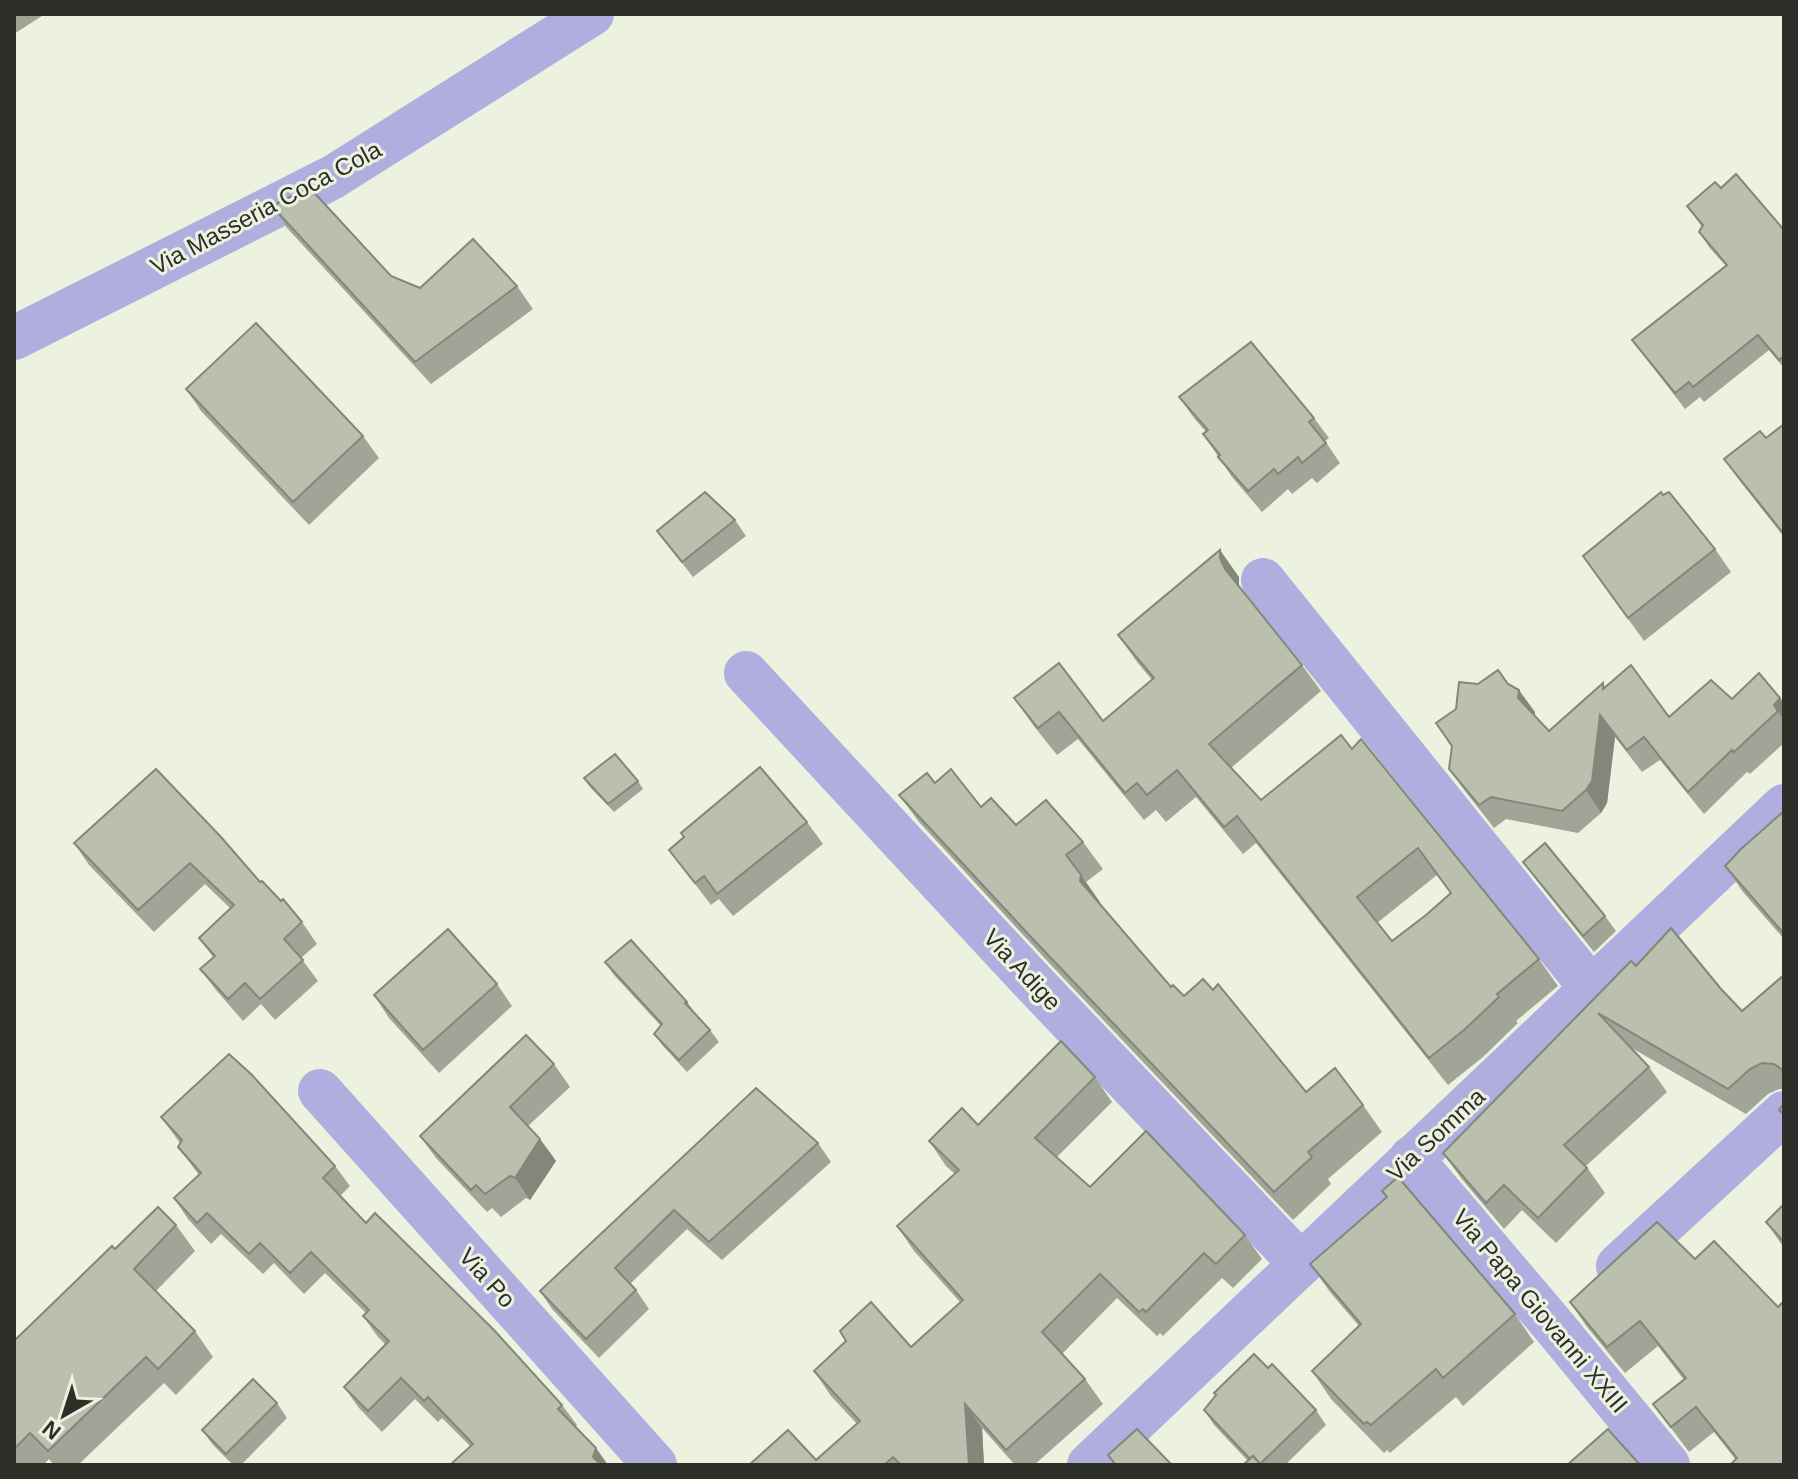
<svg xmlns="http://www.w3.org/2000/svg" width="1798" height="1479" viewBox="0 0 1798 1479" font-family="Helvetica,sans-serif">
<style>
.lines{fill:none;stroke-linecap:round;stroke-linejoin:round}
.minor{stroke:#b0aedf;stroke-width:44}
.wall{fill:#a1a496;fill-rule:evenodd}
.shaded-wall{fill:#83867a}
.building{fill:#bbbfae;stroke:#83867a;stroke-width:2;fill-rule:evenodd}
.labels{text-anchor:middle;stroke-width:6;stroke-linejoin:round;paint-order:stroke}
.street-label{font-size:24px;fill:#2e2f29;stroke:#edf2e0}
</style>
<rect width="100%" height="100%" fill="#edf2e0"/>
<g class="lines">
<!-- minor -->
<g class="minor">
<path d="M14,338L333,177L592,14"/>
<path d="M1263,580L1592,989"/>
<path d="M746,673L1031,980L1301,1264"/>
<path d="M320,1091L655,1465"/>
<path d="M1411,1158L1553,1325L1668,1465"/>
<path d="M1618,1266L1784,1113"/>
<path d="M1089,1465L1784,806"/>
</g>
</g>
<!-- wall -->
<g class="wall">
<path d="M14,14H45L14,34Z"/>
<path d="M1721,188L1784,230V368L1769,350L1704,402L1700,397L1685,409L1632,340L1726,266L1709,247L1699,232L1702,227L1687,206Z"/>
<path d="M272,206L391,276L420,288L517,286L533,309L431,384L287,228Z"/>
<path d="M186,389L363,436L379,458L309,525L201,411Z"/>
<path d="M1179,397L1314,418L1329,438L1325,441L1340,463L1317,483L1312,478L1292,494L1288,489L1262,512L1232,477L1203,434L1206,432L1194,418Z"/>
<path d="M1784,424V537L1739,480L1724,459L1766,438Z"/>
<path d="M735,520L746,536L693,577L657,531Z"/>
<path d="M1715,549L1731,572L1644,641L1583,556Z"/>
<path d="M1239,577V585L1240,588L1302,665L1321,691L1231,768L1261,800L1352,749L1539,959L1558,986L1516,1021L1518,1023L1483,1057L1448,1085L1256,843L1243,854L1196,797L1166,822L1156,810L1144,820L1078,739L1057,755L1033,725L1014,698L1103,721L1152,680L1137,662L1118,635ZM1437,875L1450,893L1426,915L1392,941L1377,923Z"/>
<path d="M1603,683L1605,687L1669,717L1732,699L1780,698L1784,704V743L1750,774L1747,772L1704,814L1660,760L1642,772L1615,737L1607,803L1601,813L1578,833L1506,819L1494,828L1465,791L1449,769L1456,709L1478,684L1535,712V716L1549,731Z"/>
<path d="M156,769L260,882L302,922L317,944L301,958L318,981L275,1020L261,1004L243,1021L216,990L200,969L213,957L199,938L231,909L205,884L154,932L89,865L74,843Z"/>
<path d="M584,778L638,781L643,789L614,812L589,786Z"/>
<path d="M935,783L1016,825L1083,842L1103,869L1086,882L1100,904L1171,987L1306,1092L1363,1105L1382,1132L1328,1179L1331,1184L1293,1220L1049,963L919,822L899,795Z"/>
<path d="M1784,811V939L1743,892L1725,866Z"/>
<path d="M807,822L823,844L733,916L719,899L711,905L669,850Z"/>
<path d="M1523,862L1605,916L1616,931L1594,952L1534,877Z"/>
<path d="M605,962L687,1002L696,1014L710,1030L719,1042L687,1072L663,1046L654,1034L661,1026L614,975Z"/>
<path d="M1636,966L1721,989L1742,1011L1784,975V1089H1779L1768,1094L1746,1114L1630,1047L1649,1067L1667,1092L1586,1166L1605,1193L1556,1243L1522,1210L1504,1229L1461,1178L1443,1153Z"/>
<path d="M497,984L512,1006L439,1073L389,1018L374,995Z"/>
<path d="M554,1064L570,1087L528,1126L540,1139L556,1161L530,1200L526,1198L501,1217L492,1208L487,1212L436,1158L420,1136Z"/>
<path d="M1095,1077L1112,1102L1057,1157L1090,1187L1245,1235L1262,1259L1233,1288L1222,1278L1163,1336L1160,1333L1157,1336L1117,1298L1062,1354L1085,1379L1103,1404L1034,1465H1015L982,1428L984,1465H749L816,1460L857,1424L831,1396L814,1371L911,1347L960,1302L914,1251L897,1226L955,1174L946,1166L929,1141L978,1125Z"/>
<path d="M756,1088L818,1143L831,1162L722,1260L687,1229L630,1284L636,1290L649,1309L599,1358L552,1309L540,1291Z"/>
<path d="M161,1117L335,1166L350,1186L340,1196L366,1223L562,1405L577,1425L575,1427L470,1446L442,1418L438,1422L415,1399L382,1432L359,1408L344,1387L386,1345L378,1337L363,1316L366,1313L325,1273L304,1294L274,1263L263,1274L221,1234L211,1244L188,1219L174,1198L199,1175L178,1147L180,1143Z"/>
<path d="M1382,1191L1515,1314L1534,1342L1463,1406L1456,1397L1390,1453L1387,1450L1384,1453L1331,1399L1312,1371L1359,1326L1330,1292L1310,1264L1386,1198Z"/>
<path d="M1784,1204V1248L1766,1222Z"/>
<path d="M176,1225L195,1251L156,1291L195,1331L213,1357L176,1395L164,1383L78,1465H54L49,1459L43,1465H14V1341L115,1249Z"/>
<path d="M1695,1259L1778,1307L1784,1465L1736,1460L1714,1432L1689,1452L1653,1404L1684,1380L1658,1346L1625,1373L1587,1327L1570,1302Z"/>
<path d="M1268,1368L1316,1410L1326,1425L1285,1465H1243L1248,1461L1214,1425L1204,1410Z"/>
<path d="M277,1403L287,1418L241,1465H233L213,1445L202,1430Z"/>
</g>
<!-- shaded-wall -->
<g class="shaded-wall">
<path d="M1220,550L1239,577V585L1244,596L1225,569L1220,558Z"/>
<path d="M1519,690L1535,712L1534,720L1518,698Z"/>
<path d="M1780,698L1784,704V720L1774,705Z"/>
<path d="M1600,715L1615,737L1607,803L1601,813L1586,790Z"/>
<path d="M1081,875L1100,902L1099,908L1080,881Z"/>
<path d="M540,1139L556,1161L530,1200L515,1178Z"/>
<path d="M965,1404L982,1428L984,1465H969Z"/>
<path d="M596,1448L608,1465H599L593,1457Z"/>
</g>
<!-- building -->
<g class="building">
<path d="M1736,174L1784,230V356L1779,360L1758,335L1693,387L1689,382L1675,393L1632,340L1727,265L1699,232L1703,225L1687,206L1715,182L1721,188Z"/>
<path d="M309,187L391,276L420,288L473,239L517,286L415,362L272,206Z"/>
<path d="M256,323L363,436L293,502L186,389Z"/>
<path d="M1251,342L1314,418L1309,422L1326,443L1302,463L1298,457L1278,474L1274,469L1248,491L1218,457L1220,455L1203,434L1208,430L1179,397Z"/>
<path d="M1784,424V534L1724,459L1760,431L1766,438Z"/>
<path d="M705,492L735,520L682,562L657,531Z"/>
<path d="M1661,492L1663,495L1669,492L1715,549L1628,618L1583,556Z"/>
<path d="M1220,550V558L1225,569L1302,665L1209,744L1261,800L1341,735L1352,749L1361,739L1539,959L1497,994L1499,997L1464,1030L1429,1058L1237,816L1224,827L1177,770L1147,795L1137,783L1125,793L1059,712L1038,728L1014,698L1059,663L1103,721L1154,678L1118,635ZM1418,848L1451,893L1426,915L1392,941L1357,897Z"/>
<path d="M1631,665L1669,717L1711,680L1732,699L1759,673L1780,698L1774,705L1778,711L1734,752L1732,750L1688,792L1644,737L1627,750L1600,715L1592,781L1586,790L1562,811L1491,797L1479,805L1449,769L1452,746L1436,723L1456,709L1459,682L1478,684L1498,670L1508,684L1519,690L1518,698L1549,731L1603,683V689Z"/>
<path d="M615,754L638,781L608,804L584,778Z"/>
<path d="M760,767L807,822L717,894L704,876L695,883L669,850L684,837L681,833Z"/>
<path d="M156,769L221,837L260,882L262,881L281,901L283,899L302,922L284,939L303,960L260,999L245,983L228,999L200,969L215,956L199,938L234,905L190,863L138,910L74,843Z"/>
<path d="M951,769L981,807L991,798L1016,825L1046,800L1083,842L1066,855L1081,875L1080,881L1171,987L1173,985L1184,996L1203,979L1213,990L1218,984L1306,1092L1335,1068L1363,1105L1308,1152L1312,1157L1274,1192L1030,936L899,795L927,773L935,783Z"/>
<path d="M1784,811V934L1725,866L1741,849Z"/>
<path d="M1545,843L1605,916L1583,936L1523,862Z"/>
<path d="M1671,928L1721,989L1742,1011L1784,975V1071L1774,1064L1762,1063L1750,1069L1728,1089L1598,1013L1649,1067L1564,1145L1587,1168L1538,1218L1504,1185L1486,1203L1443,1153L1631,961L1636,966Z"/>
<path d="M448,929L497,984L423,1050L374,995Z"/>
<path d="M631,940L687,1002L685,1003L710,1030L679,1060L654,1034L662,1024L605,962Z"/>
<path d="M526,1035L554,1064L510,1107L540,1139L515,1178L510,1176L485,1194L476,1185L471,1190L420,1136Z"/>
<path d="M1061,1041L1095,1077L1035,1138L1090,1187L1146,1131L1245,1235L1216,1264L1204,1253L1146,1312L1143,1309L1139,1312L1100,1274L1042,1332L1085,1379L1006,1450L965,1404L969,1465H901L893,1457L884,1465H749L788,1430L816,1460L860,1421L814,1371L846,1341L840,1331L871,1302L911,1347L963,1300L897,1226L959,1170L929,1141L962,1108L978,1125Z"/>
<path d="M229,1054L252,1075L335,1166L323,1178L366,1223L375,1213L494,1330L562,1405L558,1409L596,1448L593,1457L601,1465H450L473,1444L428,1397L424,1401L401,1378L368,1411L344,1387L389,1341L363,1316L369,1310L311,1252L290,1273L260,1243L249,1254L207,1213L197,1223L174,1198L201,1173L178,1147L182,1140L161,1117Z"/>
<path d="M756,1088L818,1143L709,1242L674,1210L615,1268L636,1290L586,1339L540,1291Z"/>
<path d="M1784,1103V1114L1779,1110Z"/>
<path d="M1398,1177L1515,1314L1443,1378L1436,1369L1371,1425L1367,1422L1364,1424L1312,1371L1361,1324L1310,1264L1387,1197L1382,1191Z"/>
<path d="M1784,1204V1242L1766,1222Z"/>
<path d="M158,1207L176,1225L134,1269L195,1331L158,1369L146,1357L48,1451L30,1433L14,1449V1341L112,1246L115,1249Z"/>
<path d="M1657,1222L1695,1259L1714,1241L1778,1307L1784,1301V1465H1730L1737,1458L1696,1407L1671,1427L1653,1404L1686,1378L1640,1321L1607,1347L1570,1302Z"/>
<path d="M1254,1354L1268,1368L1272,1364L1316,1410L1260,1464L1253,1456L1250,1459L1204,1410L1216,1395L1214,1393Z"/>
<path d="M253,1379L277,1403L226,1454L202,1430Z"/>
<path d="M1137,1429L1172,1465H1116L1108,1455Z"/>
<path d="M1608,1429L1640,1465H1567Z"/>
<path d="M1253,1456L1261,1465H1243Z"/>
</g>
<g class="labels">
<!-- street labels -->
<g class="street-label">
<text transform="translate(266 208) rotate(-28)" y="8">Via Masseria Coca Cola</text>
<text transform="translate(1022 970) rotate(47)" y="8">Via Adige</text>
<text transform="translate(1436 1135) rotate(-43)" y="8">Via Somma</text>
<text transform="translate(487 1278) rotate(48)" y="8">Via Po</text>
<text transform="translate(1540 1311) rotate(50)" y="8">Via Papa Giovanni XXIII</text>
</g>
</g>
<!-- border -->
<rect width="1798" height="1479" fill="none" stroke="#2e2f29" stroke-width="32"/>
<!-- north arrow -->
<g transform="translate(64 1415) rotate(219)" stroke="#edf2e0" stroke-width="6" paint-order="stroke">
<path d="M0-6L14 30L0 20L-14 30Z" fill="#2e2f29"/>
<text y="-12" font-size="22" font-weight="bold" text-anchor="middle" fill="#2e2f29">N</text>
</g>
</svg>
